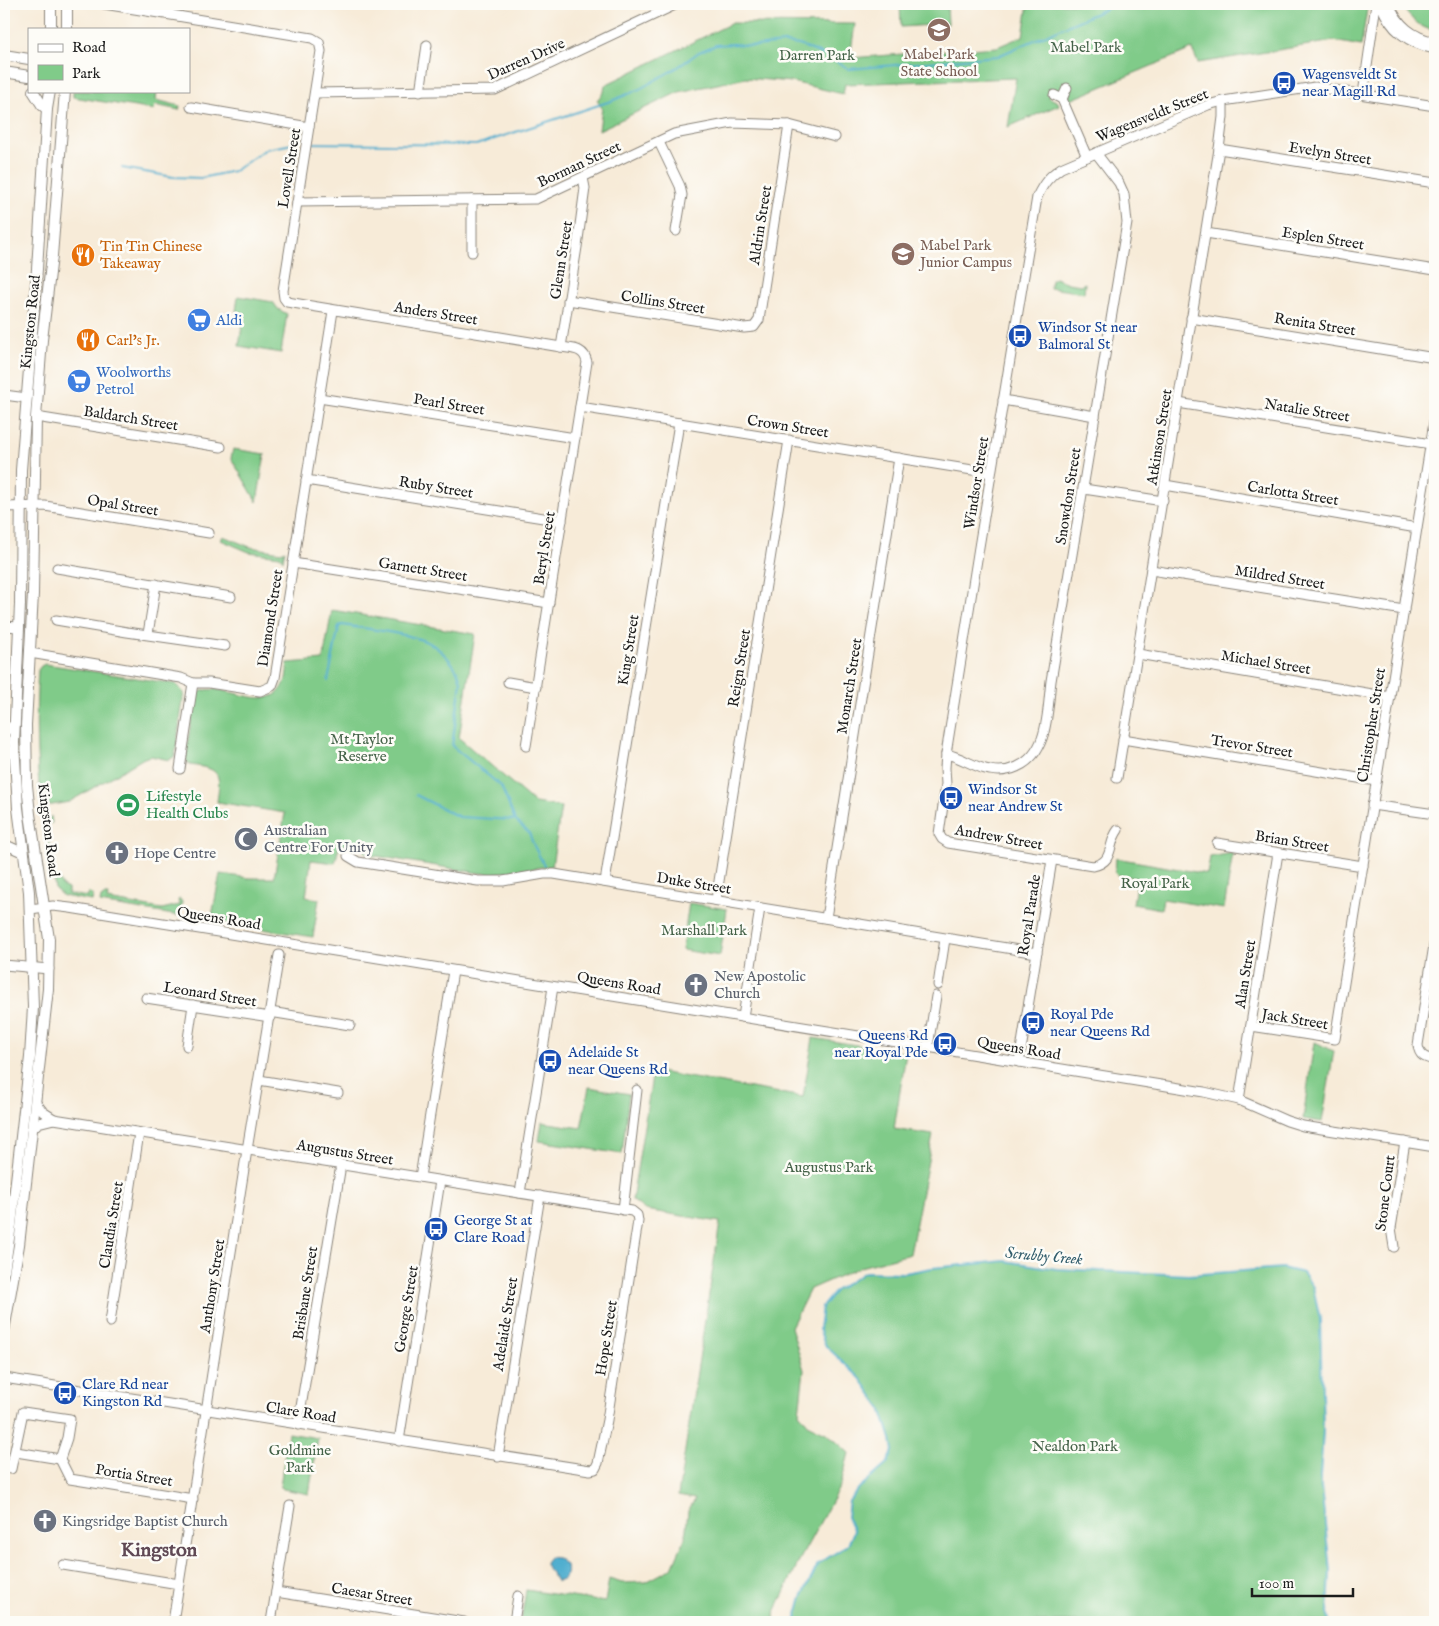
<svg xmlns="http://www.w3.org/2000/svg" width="1439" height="1626" viewBox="0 0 1439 1626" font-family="'IM FELL English',serif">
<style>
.green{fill:#80cb89;stroke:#4e7452}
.water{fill:#50aecf;stroke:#366576}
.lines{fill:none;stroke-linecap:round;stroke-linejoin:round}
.stream{stroke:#50aecf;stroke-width:2}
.minor-casing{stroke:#8a847a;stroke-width:11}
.major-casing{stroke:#8a847a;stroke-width:12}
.minor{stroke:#fff;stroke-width:9}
.major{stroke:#fff;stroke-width:10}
.labels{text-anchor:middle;stroke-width:5;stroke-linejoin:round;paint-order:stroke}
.park-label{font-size:15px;fill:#446248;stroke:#fdfcf7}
.education-label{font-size:15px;fill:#785e54;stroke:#fdfcf7}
.street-label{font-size:15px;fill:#1c1c1c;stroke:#fdfcf7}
.transit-label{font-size:15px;fill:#164399;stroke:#fdfcf7;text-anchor:start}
.food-label{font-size:15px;fill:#c56008;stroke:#fdfcf7;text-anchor:start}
.shop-label{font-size:15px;fill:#366cbe;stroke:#fdfcf7;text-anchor:start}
.leisure-label{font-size:15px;fill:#27864d;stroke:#fdfcf7;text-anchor:start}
.worship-label{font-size:15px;fill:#5b616d;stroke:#fdfcf7;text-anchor:start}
.water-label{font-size:16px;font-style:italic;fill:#335e6d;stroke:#fdfcf7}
.district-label{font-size:20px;font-weight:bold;fill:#604955;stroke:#fdfcf7}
</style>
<rect width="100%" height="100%" fill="#fdfcf7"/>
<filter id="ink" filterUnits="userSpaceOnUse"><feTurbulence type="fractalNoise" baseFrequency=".02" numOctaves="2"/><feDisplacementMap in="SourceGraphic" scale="10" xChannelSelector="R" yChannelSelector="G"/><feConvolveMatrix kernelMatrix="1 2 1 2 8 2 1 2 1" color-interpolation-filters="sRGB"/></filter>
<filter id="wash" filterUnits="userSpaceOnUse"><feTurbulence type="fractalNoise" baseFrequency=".0096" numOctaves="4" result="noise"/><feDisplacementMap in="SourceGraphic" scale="20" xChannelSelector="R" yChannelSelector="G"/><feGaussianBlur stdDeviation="1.12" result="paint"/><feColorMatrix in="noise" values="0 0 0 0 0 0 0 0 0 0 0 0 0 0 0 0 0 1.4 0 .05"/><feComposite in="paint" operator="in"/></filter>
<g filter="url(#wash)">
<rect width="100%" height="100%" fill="#f7ebd8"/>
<!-- green -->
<g class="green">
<path d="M900,4H947L948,24L901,27Z"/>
<path d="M1028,4H1368L1361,46L1334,41L1198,63L1192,49L1068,101L1071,88L1064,85L1059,91L1051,90L1048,97L1058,102L1059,105L1008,127L1016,78L845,84L843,94L792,82L746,78L679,92L599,130L602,108L597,100L604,92L605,85L732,23L855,24L850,58L997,47L1023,36Z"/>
<path d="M1400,4H1435V31C1419,28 1409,17 1400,4Z"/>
<path d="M73,91H157L156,100L180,106L179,110L155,105L154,110L73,97Z"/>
<path d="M1055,278L1068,283L1081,285L1085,283L1084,293L1050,288L1051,280Z"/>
<path d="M238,296L273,302L278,309L287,314L281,353L239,346L244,313L236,311Z"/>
<path d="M233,449L265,454L257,502L231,458Z"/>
<path d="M223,536L250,547L281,552L285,550L283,560L280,556L249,552L221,540Z"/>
<path d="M332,610L475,634L459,738L535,803L561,807L552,866L490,874L479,873L370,855L351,843L345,844L339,847L335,863L311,860L306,897L319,899L313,937L211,921L220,874L249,878H274L285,813L217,802C221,772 220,769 190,765L185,759L195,696C214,673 271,721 285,682C287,677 287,669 288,663L323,660Z"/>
<path d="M45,664L176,684L184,693L175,756L169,760L151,756L144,758L69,802L41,807C36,760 35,717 38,670L41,666Z"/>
<path d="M51,816L52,823L47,824L55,881L59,880L62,886L68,889V894L88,897L89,892L93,896L92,901L63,896L55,889L45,826L47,820Z"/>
<path d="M1233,853L1224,909L1163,899L1161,909L1133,904L1137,878L1118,875L1115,872L1116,858L1207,874L1210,857Z"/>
<path d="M105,895H108L107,900L162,909L179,905L178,900L180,899L182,902L180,916L100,903L101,898Z"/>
<path d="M689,903L727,909L720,956L682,950Z"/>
<path d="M813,1038L906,1053L894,1129L933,1135L910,1254L860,1267L810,1289L791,1327L804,1370L799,1413L809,1425L828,1434L849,1453L841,1484L800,1559L774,1614L775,1622H521L526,1590L605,1602L609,1579L622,1583L646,1582L672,1568L685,1538L688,1511L695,1499L678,1496L720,1222L645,1210L632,1200L653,1071L803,1097Z"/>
<path d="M1314,1042C1322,1044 1326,1049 1334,1051L1322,1122L1303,1119Z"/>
<path d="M589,1087L629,1094L622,1154L539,1141L542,1122L581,1128Z"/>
<path d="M1005,1261L1057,1269L1189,1275L1282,1268L1303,1273L1313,1287L1320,1319L1323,1430L1320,1477L1330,1570L1328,1615L1329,1622H795L801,1600L818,1564L848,1545L854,1531L847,1517L849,1501L859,1488L887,1464L893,1451L891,1439L881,1408L860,1378L826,1346L819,1329L822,1307L835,1291L865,1272L905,1273L932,1268Z"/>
<path d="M288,1433L318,1438L309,1494L283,1489L280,1486Z"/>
</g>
<!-- water -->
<path class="water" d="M549,1557L558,1558L566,1565C568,1574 565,1583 555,1581C553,1578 553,1576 552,1573C549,1568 545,1568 545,1562Z"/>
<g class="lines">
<!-- stream -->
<g class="stream">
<path d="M311,143L476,145L611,101L638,90L678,67L699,52L716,45L733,44L755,46L785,43L799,45L827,56L849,69L998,56L1117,4"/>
<path d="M122,168L173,177L201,178L234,171L266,149L298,143"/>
<path d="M328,681L339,626L342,625C366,629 400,632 422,640C438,645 458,665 461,682L452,746L501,786L515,820L529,833L534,846L544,865"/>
<path d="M416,795L459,817L514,820"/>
<path d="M795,1622L801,1600L818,1564L848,1545L854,1531L847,1517L849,1501L859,1488L887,1464L893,1451L891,1439L881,1408L860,1378L826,1346L819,1329L822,1307L835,1291L865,1272L905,1273L932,1268L1005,1261L1057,1269L1189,1275L1282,1268L1303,1273L1313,1287L1320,1319L1323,1431L1320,1477L1330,1570L1328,1615L1329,1622"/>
</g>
</g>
</g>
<g filter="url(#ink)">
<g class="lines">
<!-- minor casing -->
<g class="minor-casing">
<g id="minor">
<path d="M104,4L312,38L319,42L321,51L283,291L284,298L287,302L561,347C573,349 584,348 587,362L526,746"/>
<path d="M1381,4C1389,29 1409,44 1435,49"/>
<path d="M1389,4C1398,25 1412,37 1435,42"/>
<path d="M169,14V4"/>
<path d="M420,92L427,45"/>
<path d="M315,93L495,90L677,4"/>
<path d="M1363,94L1376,4"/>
<path d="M1054,95L1062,99L1067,88"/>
<path d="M1062,99L1087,157"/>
<path d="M191,107L309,127"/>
<path d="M659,142L680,186L682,195L676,231"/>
<path d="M1219,149L1435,183"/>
<path d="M472,200V252"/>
<path d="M297,202L536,199L674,134L732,123L789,125L835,137"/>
<path d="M1206,233L1435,270"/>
<path d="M568,300L744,328L754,327L759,320L789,125"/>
<path d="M1191,318L1435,358"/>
<path d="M561,347L577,247L585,188L583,178"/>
<path d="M4,395L27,398"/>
<path d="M319,398L575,438"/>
<path d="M1003,400L1095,416"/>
<path d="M1178,403L1431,444"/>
<path d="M580,407L991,473"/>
<path d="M36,417L221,447"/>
<path d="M306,480L562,521"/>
<path d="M1165,485L1417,528"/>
<path d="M1084,489L1163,501"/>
<path d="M4,507L45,506L209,533"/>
<path d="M293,563L549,603"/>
<path d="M57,568L231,597"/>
<path d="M1151,570L1404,610"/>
<path d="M56,620L127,632L225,646"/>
<path d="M4,626L19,627"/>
<path d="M148,634L156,584"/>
<path d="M30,653L181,678L193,683H209L260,691L272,686L275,678L333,311"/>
<path d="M1138,654L1390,697"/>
<path d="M508,682L536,687"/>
<path d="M4,732L15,724"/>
<path d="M1123,739L1376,781"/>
<path d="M946,754C962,757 975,768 990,770C999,772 1008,771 1017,767C1049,753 1047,712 1051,681L1127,223L1124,194L1119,183L1096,153"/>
<path d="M180,769L193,683"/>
<path d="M1117,778L1219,149L1223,117V101"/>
<path d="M1372,805L1435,814"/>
<path d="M1118,830C1107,844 1115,862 1093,866L948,843L942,839L939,834L946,784L945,768L946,754L979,547L1037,197C1043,184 1049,176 1061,168L1208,105L1223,101L1315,87L1435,106"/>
<path d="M1217,843L1363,866"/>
<path d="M4,844L24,853"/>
<path d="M348,856L358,862L478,881H503L544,874H554L1037,953"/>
<path d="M605,882L679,423"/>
<path d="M716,900L789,440"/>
<path d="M30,909L53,906L70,908L1204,1092L1239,1100L1287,1121L1303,1126L1435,1147"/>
<path d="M826,918L899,458"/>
<path d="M1435,939L1418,1045C1419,1056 1425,1058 1435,1060"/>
<path d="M4,965L49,969"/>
<path d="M938,985L945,939"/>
<path d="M146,998L270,1017"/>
<path d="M270,1012L350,1025"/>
<path d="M743,1017L760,908"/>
<path d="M1251,1026L1335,1039L1435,416"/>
<path d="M187,1046L193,1005"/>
<path d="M928,1047L936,996"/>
<path d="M1019,1062L1052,860"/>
<path d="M259,1080L338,1093"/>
<path d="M1239,1100L1278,853"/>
<path d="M36,1103L43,1112L54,1119"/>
<path d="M420,1177L453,971"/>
<path d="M520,1193L553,987"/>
<path d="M623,1210L637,1090"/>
<path d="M1394,1247L1391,1228L1405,1142"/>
<path d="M110,1322L139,1133"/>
<path d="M4,1378L590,1470L595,1469L598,1463L607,1420L638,1221L637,1215L632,1211L54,1119L38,1123L32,1129"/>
<path d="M298,1425L341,1165"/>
<path d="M399,1441L440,1181"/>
<path d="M16,1452L60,1459"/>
<path d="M498,1457L540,1196"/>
<path d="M11,1469L23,1412L70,1419L67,1438L60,1459L70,1479L193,1499"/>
<path d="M63,1565L179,1584"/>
<path d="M276,1592L464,1622"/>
<path d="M173,1622L247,1150L279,955"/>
<path d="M271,1622L290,1506"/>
<path d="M514,1622L518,1596"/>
</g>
</g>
<!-- major casing -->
<g class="major-casing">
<g id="major">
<path d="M51,29V4"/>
<path d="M67,29V4"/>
<path d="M4,55L29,59"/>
<path d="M4,72L29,76"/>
<path d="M33,91L42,105L47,109"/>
<path d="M4,1271L11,1225L30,1057L33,1007L29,892L18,808L14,743L20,604L21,470L37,269L47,109L50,91"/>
<path d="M4,1331L19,1245L48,989L49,939L30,814L27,785L26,725L33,594L36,417L42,340L52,256L65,91"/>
</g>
</g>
<!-- minor -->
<use href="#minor" class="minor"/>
<!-- major -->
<use href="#major" class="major"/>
</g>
</g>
<!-- icons -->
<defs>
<g id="school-disc" transform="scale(1.25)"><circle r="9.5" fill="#8d6e63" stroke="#fdfcf7"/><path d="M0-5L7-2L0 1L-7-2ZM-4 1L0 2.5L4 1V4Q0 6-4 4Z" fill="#fff"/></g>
<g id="bus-disc" transform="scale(1.25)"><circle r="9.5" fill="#1a4fb4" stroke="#fdfcf7"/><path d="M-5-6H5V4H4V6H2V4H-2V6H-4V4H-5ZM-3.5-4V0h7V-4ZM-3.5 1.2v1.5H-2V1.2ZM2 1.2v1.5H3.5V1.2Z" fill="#fff"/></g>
<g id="restaurant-disc" transform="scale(1.25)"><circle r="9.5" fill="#e8710a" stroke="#fdfcf7"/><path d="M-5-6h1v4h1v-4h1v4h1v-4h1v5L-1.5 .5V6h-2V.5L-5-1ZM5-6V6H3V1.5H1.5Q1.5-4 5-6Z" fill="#fff"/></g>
<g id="supermarket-disc" transform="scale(1.25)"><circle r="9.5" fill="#3f7fe0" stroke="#fdfcf7"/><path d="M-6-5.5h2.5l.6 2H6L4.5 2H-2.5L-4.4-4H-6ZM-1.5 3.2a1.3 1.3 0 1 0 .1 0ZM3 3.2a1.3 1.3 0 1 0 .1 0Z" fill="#fff"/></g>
<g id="stadium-disc" transform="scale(1.25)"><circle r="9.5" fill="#2e9e5b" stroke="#fdfcf7"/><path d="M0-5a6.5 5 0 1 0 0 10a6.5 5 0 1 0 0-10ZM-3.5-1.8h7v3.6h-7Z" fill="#fff"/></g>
<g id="mosque-disc" transform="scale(1.25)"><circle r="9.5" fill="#6b7280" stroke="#fdfcf7"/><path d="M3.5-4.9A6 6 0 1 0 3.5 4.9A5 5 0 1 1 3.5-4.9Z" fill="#fff"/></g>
<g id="church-disc" transform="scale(1.25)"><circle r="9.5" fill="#6b7280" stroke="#fdfcf7"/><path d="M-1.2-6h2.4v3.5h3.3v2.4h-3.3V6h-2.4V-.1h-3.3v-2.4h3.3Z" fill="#fff"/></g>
</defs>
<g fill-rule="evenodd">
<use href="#school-disc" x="939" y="30"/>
<use href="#bus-disc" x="1284" y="83"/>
<use href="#school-disc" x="903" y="254"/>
<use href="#restaurant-disc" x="83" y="255"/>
<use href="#supermarket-disc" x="199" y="320"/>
<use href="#bus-disc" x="1020" y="336"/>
<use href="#restaurant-disc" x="88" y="340"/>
<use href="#supermarket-disc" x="79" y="381"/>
<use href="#bus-disc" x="951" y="798"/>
<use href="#stadium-disc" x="128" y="805"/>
<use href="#mosque-disc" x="246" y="839"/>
<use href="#church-disc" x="117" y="853"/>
<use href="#church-disc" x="696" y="985"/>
<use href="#bus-disc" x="1033" y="1023"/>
<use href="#bus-disc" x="945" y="1044"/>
<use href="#bus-disc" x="550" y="1061"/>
<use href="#bus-disc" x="436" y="1229"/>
<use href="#bus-disc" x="65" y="1393"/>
<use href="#church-disc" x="45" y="1521"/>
</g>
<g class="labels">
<!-- park labels -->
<g class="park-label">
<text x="1086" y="52">Mabel Park</text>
<text x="817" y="60">Darren Park</text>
<text x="362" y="744">Mt Taylor<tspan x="362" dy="17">Reserve</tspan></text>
<text x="1155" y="888">Royal Park</text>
<text x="704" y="935">Marshall Park</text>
<text x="829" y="1172">Augustus Park</text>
<text x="1075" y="1451">Nealdon Park</text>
<text x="300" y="1455">Goldmine<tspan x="300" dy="17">Park</tspan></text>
</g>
<!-- education labels -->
<g class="education-label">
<text x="939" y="59">Mabel Park<tspan x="939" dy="17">State School</tspan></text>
<text x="920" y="250" text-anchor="start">Mabel Park<tspan x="920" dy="17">Junior Campus</tspan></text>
</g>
<!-- street labels -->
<g class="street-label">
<text transform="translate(526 59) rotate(-24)" y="5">Darren Drive</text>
<text transform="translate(1152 115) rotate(-22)" y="5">Wagensveldt Street</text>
<text transform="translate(1330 153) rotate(9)" y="5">Evelyn Street</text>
<text transform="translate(579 164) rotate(-25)" y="5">Borman Street</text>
<text transform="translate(289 168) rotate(-81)" y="5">Lovell Street</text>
<text transform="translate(760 225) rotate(-81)" y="5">Aldrin Street</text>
<text transform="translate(1323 238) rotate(9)" y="5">Esplen Street</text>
<text transform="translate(561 260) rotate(-81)" y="5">Glenn Street</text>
<text transform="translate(663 302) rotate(9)" y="5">Collins Street</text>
<text transform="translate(436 313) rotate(9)" y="5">Anders Street</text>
<text transform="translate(30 322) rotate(-84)" y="5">Kingston Road</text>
<text transform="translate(1315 324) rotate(9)" y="5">Renita Street</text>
<text transform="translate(449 404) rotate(9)" y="5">Pearl Street</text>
<text transform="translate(1307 410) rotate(9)" y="5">Natalie Street</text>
<text transform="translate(131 418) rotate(9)" y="5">Baldarch Street</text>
<text transform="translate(788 426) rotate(9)" y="5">Crown Street</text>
<text transform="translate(1159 437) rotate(-81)" y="5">Atkinson Street</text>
<text transform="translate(976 483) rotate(-81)" y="5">Windsor Street</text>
<text transform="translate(436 487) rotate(9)" y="5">Ruby Street</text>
<text transform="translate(1293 493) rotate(9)" y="5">Carlotta Street</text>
<text transform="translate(1068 496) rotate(-81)" y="5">Snowdon Street</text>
<text transform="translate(123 505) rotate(9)" y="5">Opal Street</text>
<text transform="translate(544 548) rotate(-81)" y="5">Beryl Street</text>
<text transform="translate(423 569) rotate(9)" y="5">Garnett Street</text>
<text transform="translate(1280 577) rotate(9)" y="5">Mildred Street</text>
<text transform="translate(270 618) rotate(-81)" y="5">Diamond Street</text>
<text transform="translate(628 650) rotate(-81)" y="5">King Street</text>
<text transform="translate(1266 662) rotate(9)" y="5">Michael Street</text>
<text transform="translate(739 668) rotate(-81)" y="5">Reign Street</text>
<text transform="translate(849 686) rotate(-81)" y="5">Monarch Street</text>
<text transform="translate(1371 725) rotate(-81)" y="5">Christopher Street</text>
<text transform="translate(1252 746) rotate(9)" y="5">Trevor Street</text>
<text transform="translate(49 830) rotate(83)" y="5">Kingston Road</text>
<text transform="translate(999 837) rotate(10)" y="5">Andrew Street</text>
<text transform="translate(1292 841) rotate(9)" y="5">Brian Street</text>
<text transform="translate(694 883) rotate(9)" y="5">Duke Street</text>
<text transform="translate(1029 915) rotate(-81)" y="5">Royal Parade</text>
<text transform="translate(219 918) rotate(9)" y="5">Queens Road</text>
<text transform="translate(1245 974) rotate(-81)" y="5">Alan Street</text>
<text transform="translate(619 983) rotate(9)" y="5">Queens Road</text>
<text transform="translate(210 994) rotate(9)" y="5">Leonard Street</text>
<text transform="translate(1295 1019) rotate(9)" y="5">Jack Street</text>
<text transform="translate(1019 1048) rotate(9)" y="5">Queens Road</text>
<text transform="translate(345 1152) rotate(9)" y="5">Augustus Street</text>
<text transform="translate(1385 1193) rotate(-83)" y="5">Stone Court</text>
<text transform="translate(111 1225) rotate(-81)" y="5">Claudia Street</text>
<text transform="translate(212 1286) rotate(-81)" y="5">Anthony Street</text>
<text transform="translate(305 1293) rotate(-81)" y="5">Brisbane Street</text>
<text transform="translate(406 1309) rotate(-81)" y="5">George Street</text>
<text transform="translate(505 1324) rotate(-81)" y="5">Adelaide Street</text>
<text transform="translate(606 1338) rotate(-81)" y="5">Hope Street</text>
<text transform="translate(301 1412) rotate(9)" y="5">Clare Road</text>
<text transform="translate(134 1475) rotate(9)" y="5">Portia Street</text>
<text transform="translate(372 1594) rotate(9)" y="5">Caesar Street</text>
</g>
<!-- transit labels -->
<g class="transit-label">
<text x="1302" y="79">Wagensveldt St<tspan x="1302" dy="17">near Magill Rd</tspan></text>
<text x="1038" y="332">Windsor St near<tspan x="1038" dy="17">Balmoral St</tspan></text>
<text x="968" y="794">Windsor St<tspan x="968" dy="17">near Andrew St</tspan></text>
<text x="1050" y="1019">Royal Pde<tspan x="1050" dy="17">near Queens Rd</tspan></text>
<text x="928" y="1040" text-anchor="end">Queens Rd<tspan x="928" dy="17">near Royal Pde</tspan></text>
<text x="568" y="1057">Adelaide St<tspan x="568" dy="17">near Queens Rd</tspan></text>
<text x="454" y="1225">George St at<tspan x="454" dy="17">Clare Road</tspan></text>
<text x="82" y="1389">Clare Rd near<tspan x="82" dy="17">Kingston Rd</tspan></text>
</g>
<!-- food labels -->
<g class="food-label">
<text x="100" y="251">Tin Tin Chinese<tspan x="100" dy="17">Takeaway</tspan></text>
<text x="106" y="345">Carl's Jr.</text>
</g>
<!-- shop labels -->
<g class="shop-label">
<text x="216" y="325">Aldi</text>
<text x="96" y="377">Woolworths<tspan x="96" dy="17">Petrol</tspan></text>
</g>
<!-- leisure labels -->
<g class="leisure-label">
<text x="146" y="801">Lifestyle<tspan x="146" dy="17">Health Clubs</tspan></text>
</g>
<!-- worship labels -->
<g class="worship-label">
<text x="264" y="835">Australian<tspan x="264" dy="17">Centre For Unity</tspan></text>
<text x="134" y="858">Hope Centre</text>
<text x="714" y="981">New Apostolic<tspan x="714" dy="17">Church</tspan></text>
<text x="62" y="1526">Kingsridge Baptist Church</text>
</g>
<!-- water labels -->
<g class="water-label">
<text transform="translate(1044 1255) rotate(5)" y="6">Scrubby Creek</text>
</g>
<!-- district labels -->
<g class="district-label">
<text x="159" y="1556">Kingston</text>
</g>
</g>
<!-- margin -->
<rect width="1439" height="1626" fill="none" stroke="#fdfcf7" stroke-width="20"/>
<!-- legend -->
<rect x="28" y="28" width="162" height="65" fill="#fdfcf7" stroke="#a3a29f"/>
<rect x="38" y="44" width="25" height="8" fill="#ffffff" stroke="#a3a29f"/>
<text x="72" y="52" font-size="15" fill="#1c1c1c">Road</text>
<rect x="38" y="65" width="25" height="15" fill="#80cb89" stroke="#a3a29f"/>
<text x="72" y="78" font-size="15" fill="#1c1c1c">Park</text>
<!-- scale -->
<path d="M1252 1588v8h101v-8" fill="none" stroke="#1c1c1c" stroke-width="2.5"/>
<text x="1259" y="1588" font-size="15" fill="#1c1c1c" stroke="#fdfcf7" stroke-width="4" paint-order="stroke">100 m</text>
</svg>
